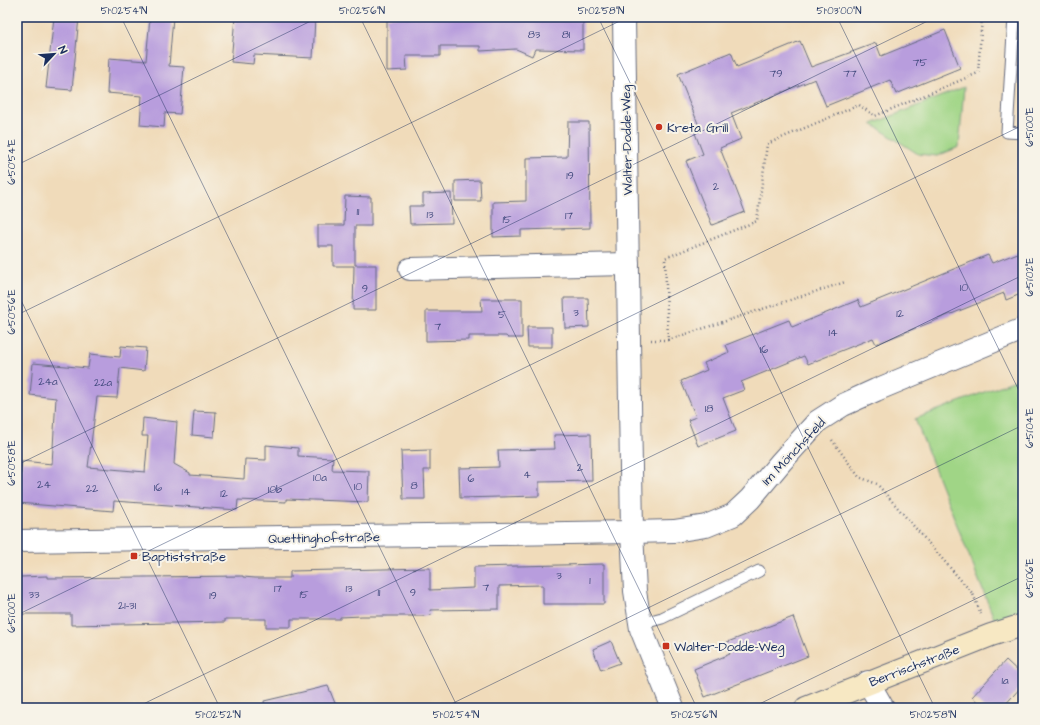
<svg xmlns="http://www.w3.org/2000/svg" width="1040" height="725" viewBox="0 0 1040 725" font-family="'Architects Daughter',sans-serif">
<style>
.green{fill:#a0d586;stroke:#5e8272}
.building{fill:#b89ddd}
.lines{fill:none;stroke-linecap:round;stroke-linejoin:round}
.lane-casing{stroke:#666b7e;stroke-width:13}
.street-casing{stroke:#666b7e;stroke-width:24}
.secondary-casing{stroke:#666b7e;stroke-width:24}
.path{stroke:#666b7e;stroke-width:2.5;stroke-dasharray:1 3;stroke-linecap:butt}
.lane{stroke:#fff;stroke-width:11}
.street{stroke:#fff;stroke-width:22}
.secondary{stroke:#f7e8c3;stroke-width:22}
.ticks{fill:none;stroke:#1b2f5e;stroke-width:1;stroke-opacity:0.45}
.poi-dot{fill:#c8321e;stroke:#f7f3e8;stroke-width:1.5}
.labels{text-anchor:middle;stroke-width:4;stroke-linejoin:round;paint-order:stroke}
.number-label{font-size:11px;fill:#424a7e}
.poi-label{font-size:13px;fill:#1b2f5e;stroke:#f7f3e8;text-anchor:start}
.street-label{font-size:13px;fill:#1b2f5e;stroke:#f7f3e8}
.neatline{fill:none;stroke:#1b2f5e;stroke-width:1.5}
.ticks-label{font-size:10px;text-anchor:middle;fill:#1b2f5e}
</style>
<rect width="100%" height="100%" fill="#f7f3e8"/>
<filter id="ink" filterUnits="userSpaceOnUse"><feTurbulence type="fractalNoise" baseFrequency=".025" numOctaves="2"/><feDisplacementMap in="SourceGraphic" scale="8" xChannelSelector="R" yChannelSelector="G"/><feConvolveMatrix kernelMatrix="1 2 1 2 8 2 1 2 1" color-interpolation-filters="sRGB"/></filter>
<filter id="wash" filterUnits="userSpaceOnUse"><feTurbulence type="fractalNoise" baseFrequency=".012" numOctaves="4" result="noise"/><feDisplacementMap in="SourceGraphic" scale="16" xChannelSelector="R" yChannelSelector="G"/><feGaussianBlur stdDeviation="0.9" result="paint"/><feColorMatrix in="noise" values="0 0 0 0 0 0 0 0 0 0 0 0 0 0 0 0 0 1.4 0 .05"/><feComposite in="paint" operator="in"/></filter>
<g filter="url(#wash)">
<rect width="100%" height="100%" fill="#f0dbba"/>
<!-- green -->
<g class="green">
<path d="M964,87L959,147L937,156L918,154L872,124Z"/>
<path d="M1023,377V610L995,621L915,419Z"/>
</g>
<g id="blocks">
<!-- building -->
<g class="building">
<path d="M54,17H79L72,90L46,88Z"/>
<path d="M150,17H173L169,66L184,67L180,114L165,113L164,127L140,125L142,96L107,93L109,58L146,61Z"/>
<path d="M235,17H315L313,58L254,55L253,64L231,62Z"/>
<path d="M387,17H480V18L583,20V50L535,49L532,56L516,49L480,51V46H440V56H406L407,70L387,71Z"/>
<path d="M945,30L960,68L896,94L890,80L826,106L815,79L731,113L741,139L720,148L745,212L712,225L686,161L703,154L693,128L699,126L678,74L731,52L737,67L800,41L811,67L876,43L881,56Z"/>
<path d="M568,122H589L590,228L521,230V236L493,237V202L526,201V158L567,157Z"/>
<path d="M480,180L481,201H455V181Z"/>
<path d="M451,193L452,223L410,224L409,206H423V194Z"/>
<path d="M345,196L371,197V226H355V265H376V310H353L354,266H333V246H318V225H344Z"/>
<path d="M1023,251V293L1006,300L1004,293L876,344L873,338L808,364L804,356L741,382L744,390L723,398L736,431L698,446L688,420L696,417L681,381L707,370L704,363L729,352L726,345L789,320L792,327L858,300L861,307L988,255L992,263Z"/>
<path d="M564,298H588L589,327L565,328Z"/>
<path d="M481,299H522V338H508L506,336H469V340L426,341V311H482Z"/>
<path d="M527,327H552V347H528Z"/>
<path d="M121,346L146,348L144,371L120,368L117,398L97,397L88,467L145,472L148,436H142L143,418L177,422L174,464L190,473V475L244,479L245,459L266,460V445L298,448V456L333,458L332,470L369,471L368,502L286,499V502L238,500L237,510L114,501L113,511L18,503L22,461L52,464L56,398L30,395L33,363L88,368L90,354L120,357Z"/>
<path d="M194,411L216,412L214,437L192,435Z"/>
<path d="M591,434L592,481L539,482V496L460,498L459,468L499,467L498,450L555,449L554,435Z"/>
<path d="M430,450V470H424L425,499H403L401,451Z"/>
<path d="M604,564V604H543V585L499,586V609L430,610L431,615L422,616H362L340,617V619H291V627H266V619H225V622L71,625V614H17V577H21L47,576V578L243,576V577L255,578H290V571L430,568V590L474,588V567Z"/>
<path d="M793,617L808,656L705,697L694,669L730,654L725,643Z"/>
<path d="M611,641L620,663L601,670L593,649Z"/>
<path d="M1006,660L1023,676V685L1002,708H984L972,697Z"/>
<path d="M328,686L337,708H265L264,701Z"/>
</g>
</g>
</g>
<g filter="url(#ink)">
<use href="#blocks" fill-opacity="0" stroke="#666b7e" stroke-width="1"/>
<g class="lines">
<!-- lane casing -->
<g class="lane-casing">
<g id="lane">
<path d="M1014,17L1007,132L1023,133"/>
<path d="M640,624L662,618L759,571"/>
</g>
</g>
<!-- street casing -->
<g class="street-casing">
<g id="street">
<path d="M624,17L632,532L635,591L641,629L673,708"/>
<path d="M410,269L628,264"/>
<path d="M17,541L632,532L674,531L706,526L733,515L750,499L781,462L818,421L843,405L876,390L1023,329"/>
<path d="M868,682L883,708"/>
</g>
</g>
<!-- secondary casing -->
<g class="secondary-casing">
<path id="secondary" d="M806,708L991,635L1023,625"/>
</g>
<!-- path -->
<g class="path">
<path d="M651,340H668L665,258L757,221L767,144L859,105L875,116L978,73L982,17"/>
<path d="M668,340L845,282"/>
<path d="M832,440L859,477L877,484L973,594L981,614"/>
</g>
<!-- lane -->
<use href="#lane" class="lane"/>
<!-- street -->
<use href="#street" class="street"/>
<!-- secondary -->
<use href="#secondary" class="secondary"/>
</g>
</g>
<!-- ticks -->
<path class="ticks" d="M121,17L458,708M360,17L697,708M598,17L935,708M837,17L1023,399M17,165L319,17M17,292L220,708M17,315L628,17M17,465L936,17M17,615L1023,125M135,708L1023,275M443,708L1023,425M751,708L1023,576"/>
<!-- markers -->
<g class="poi-dot">
<circle cx="659" cy="127" r="4"/>
<rect x="130" y="552" width="8" height="8" rx="2"/>
<rect x="662" y="642" width="8" height="8" rx="2"/>
</g>
<g class="labels">
<!-- number labels -->
<g class="number-label">
<text x="534" y="38">83</text>
<text x="566" y="38">81</text>
<text x="920" y="66">75</text>
<text x="776" y="77">79</text>
<text x="850" y="77">77</text>
<text x="570" y="179">19</text>
<text x="716" y="190">2</text>
<text x="358" y="215">11</text>
<text x="430" y="218">13</text>
<text x="569" y="219">17</text>
<text x="507" y="223">15</text>
<text x="964" y="291">10</text>
<text x="365" y="292">9</text>
<text x="576" y="316">3</text>
<text x="900" y="317">12</text>
<text x="502" y="318">5</text>
<text x="438" y="330">7</text>
<text x="833" y="336">14</text>
<text x="764" y="353">16</text>
<text x="48" y="385">24a</text>
<text x="103" y="386">22a</text>
<text x="709" y="412">18</text>
<text x="580" y="471">2</text>
<text x="527" y="478">4</text>
<text x="320" y="481">10a</text>
<text x="471" y="482">6</text>
<text x="44" y="488">24</text>
<text x="414" y="489">8</text>
<text x="358" y="490">10</text>
<text x="158" y="491">16</text>
<text x="92" y="492">22</text>
<text x="275" y="493">10b</text>
<text x="186" y="495">14</text>
<text x="224" y="497">12</text>
<text x="559" y="579">3</text>
<text x="590" y="584">1</text>
<text x="486" y="591">7</text>
<text x="278" y="592">17</text>
<text x="349" y="592">13</text>
<text x="379" y="596">11</text>
<text x="413" y="596">9</text>
<text x="34" y="598">33</text>
<text x="304" y="598">15</text>
<text x="213" y="599">19</text>
<text x="127" y="609">21-31</text>
<text x="1005" y="684">1a</text>
</g>
<!-- poi labels -->
<g class="poi-label">
<text x="667" y="132">Kreta Grill</text>
<text x="142" y="561">Baptiststraße</text>
<text x="674" y="651">Walter-Dodde-Weg</text>
</g>
<!-- street labels -->
<g class="street-label">
<text transform="translate(626 140) rotate(-91)" y="5">Walter-Dodde-Weg</text>
<text transform="translate(793 451) rotate(-47)" y="5">Im Mönchsfeld</text>
<text transform="translate(324 537) rotate(-1)" y="5">Quettinghofstraße</text>
<text transform="translate(914 665) rotate(-21)" y="5">Berrischstraße</text>
</g>
</g>
<!-- margin -->
<rect width="1040" height="725" fill="none" stroke="#f7f3e8" stroke-width="44"/>
<!-- north arrow -->
<g transform="translate(54 54) rotate(64)" stroke="#f7f3e8" stroke-width="3" paint-order="stroke">
<path d="M0-3L7 15L0 10L-7 15Z" fill="#1b2f5e"/>
<text y="-6" font-size="11" font-weight="bold" text-anchor="middle" fill="#1b2f5e">N</text>
</g>
<rect x="22" y="22" width="996" height="681" class="neatline"/>
<g class="ticks-label">
<text x="124" y="14">51°02'54"N</text>
<text x="362" y="14">51°02'56"N</text>
<text x="601" y="14">51°02'58"N</text>
<text x="839" y="14">51°03'00"N</text>
<text transform="translate(1029 127) rotate(-90)" y="4">6°51'00"E</text>
<text transform="translate(11 162) rotate(-90)" y="4">6°50'54"E</text>
<text transform="translate(1029 277) rotate(-90)" y="4">6°51'02"E</text>
<text transform="translate(11 312) rotate(-90)" y="4">6°50'56"E</text>
<text transform="translate(1029 428) rotate(-90)" y="4">6°51'04"E</text>
<text transform="translate(11 463) rotate(-90)" y="4">6°50'58"E</text>
<text transform="translate(1029 578) rotate(-90)" y="4">6°51'06"E</text>
<text transform="translate(11 613) rotate(-90)" y="4">6°51'00"E</text>
<text x="218" y="718">51°02'52"N</text>
<text x="456" y="718">51°02'54"N</text>
<text x="694" y="718">51°02'56"N</text>
<text x="933" y="718">51°02'58"N</text>
</g>
</svg>
